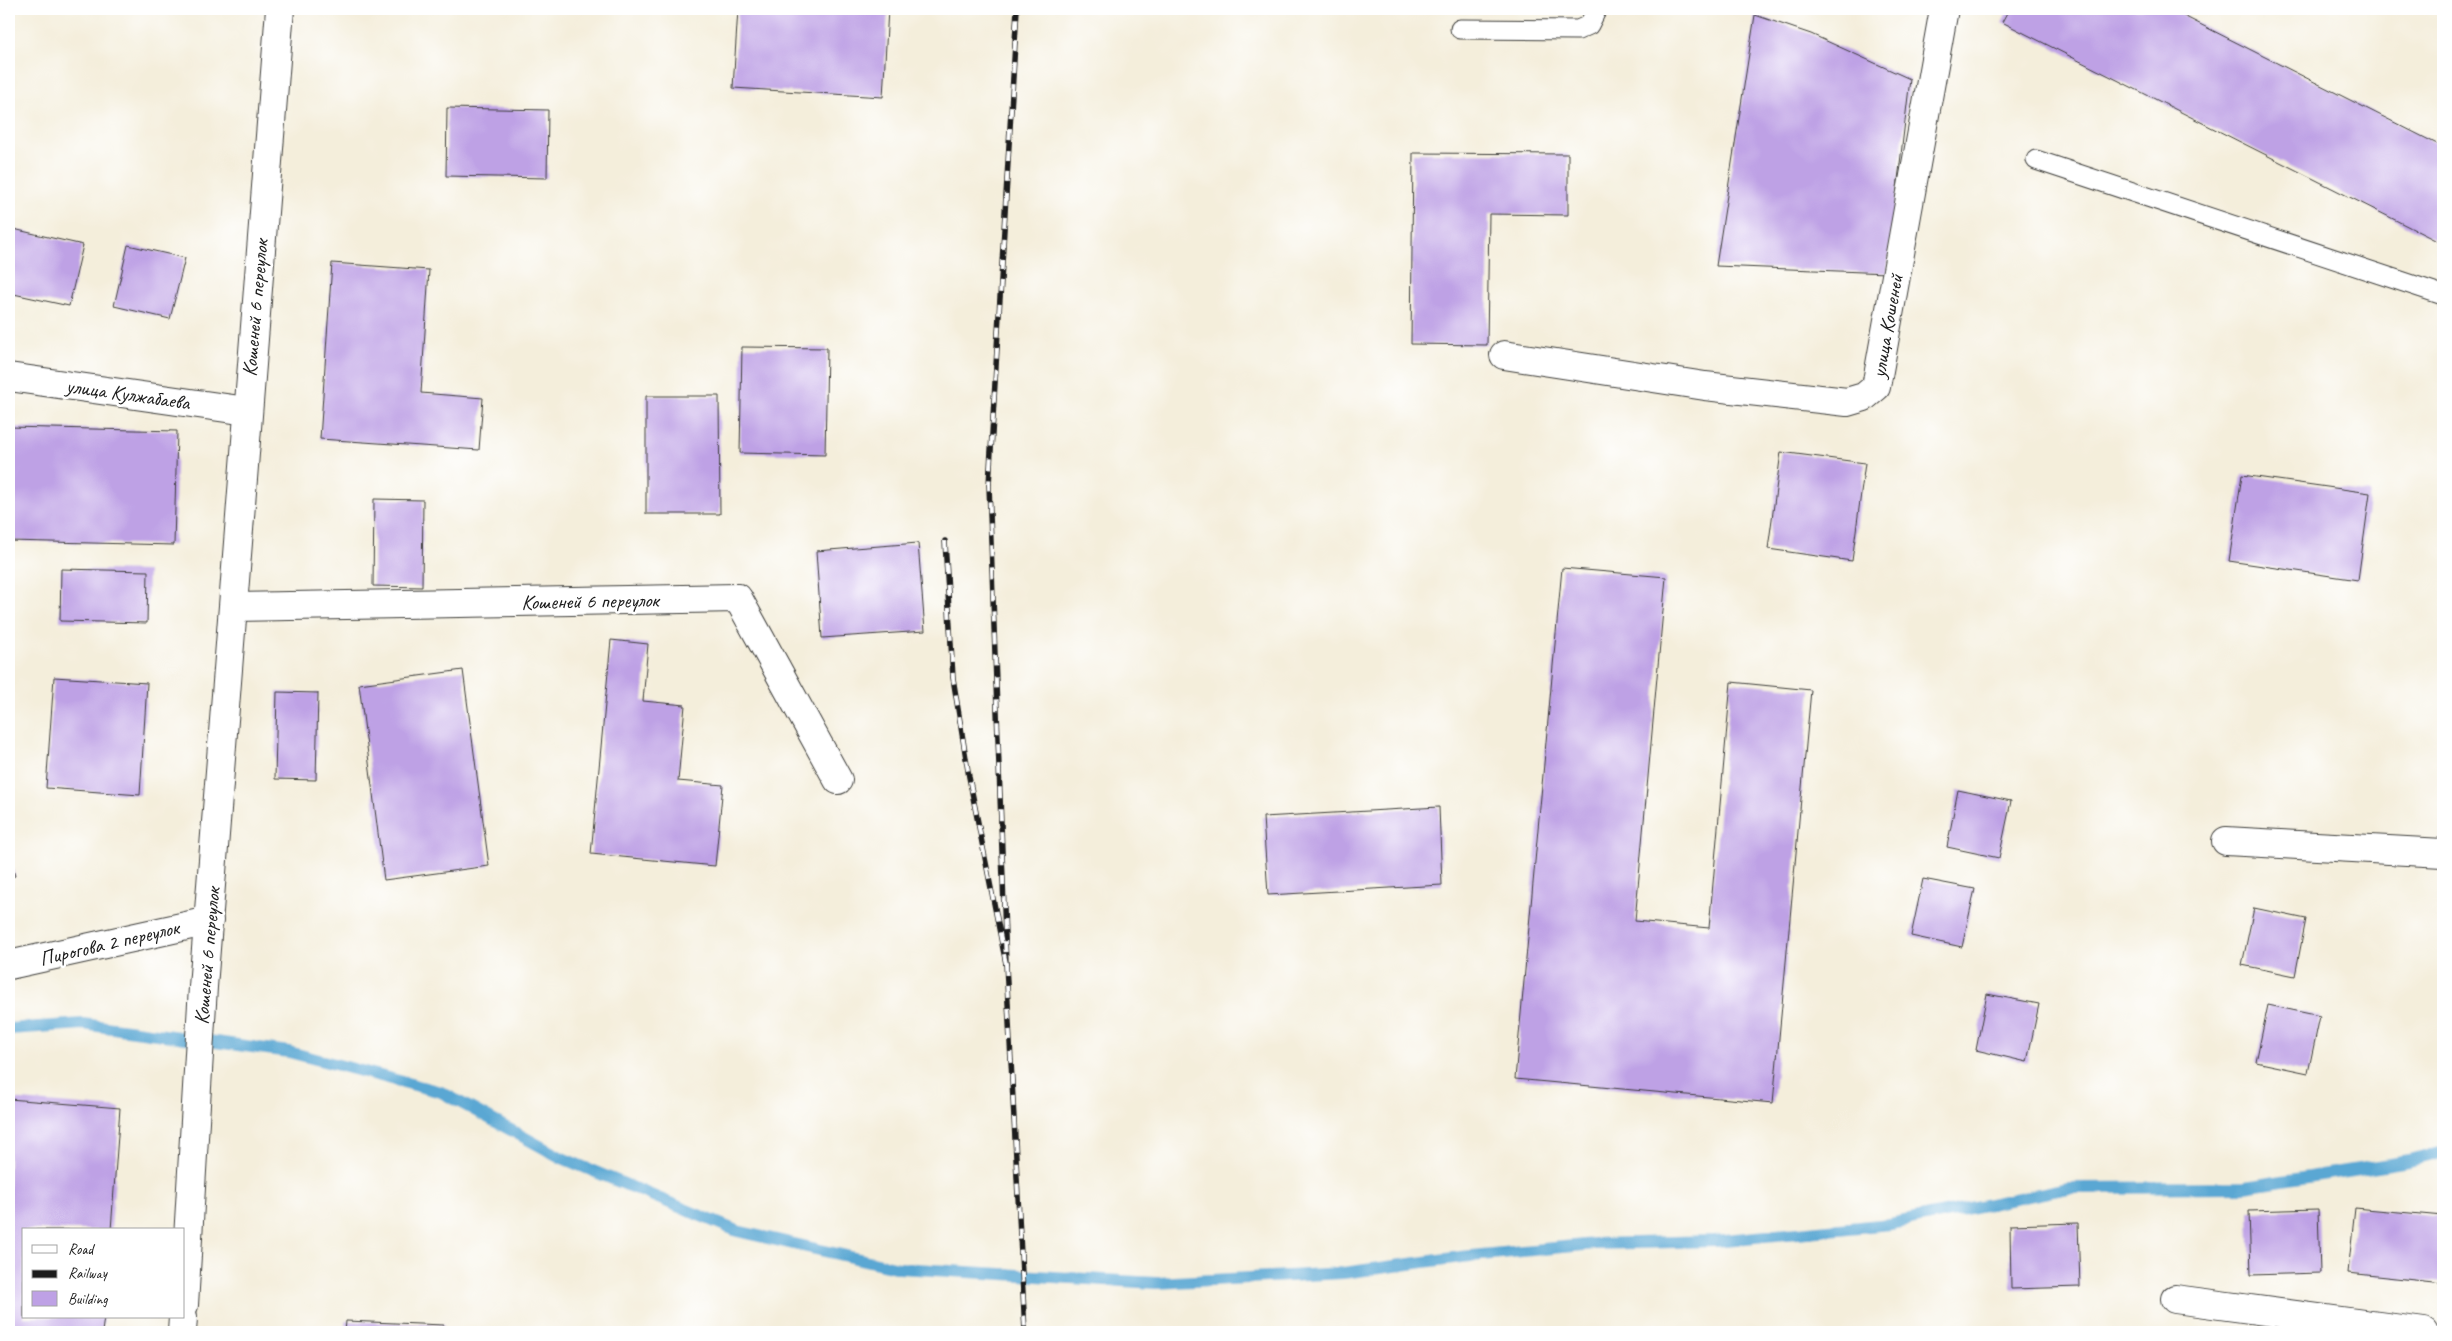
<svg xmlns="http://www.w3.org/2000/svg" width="2452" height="1341" viewBox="0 0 2452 1341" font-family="Caveat,sans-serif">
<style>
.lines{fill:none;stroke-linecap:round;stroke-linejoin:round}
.stream{stroke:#5aa7d3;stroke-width:12}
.building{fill:#bea1e5}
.service-casing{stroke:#3c3c39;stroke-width:21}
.minor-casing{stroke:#3c3c39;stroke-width:30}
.service{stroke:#fff;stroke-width:19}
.minor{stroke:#fff;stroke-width:28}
.rail-casing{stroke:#1c1c1c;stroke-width:5.5}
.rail{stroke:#fff;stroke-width:4;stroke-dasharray:11;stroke-linecap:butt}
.labels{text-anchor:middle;stroke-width:5;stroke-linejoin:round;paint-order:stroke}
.street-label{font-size:21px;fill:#1c1c1c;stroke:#fff}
</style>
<rect width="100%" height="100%" fill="#fff"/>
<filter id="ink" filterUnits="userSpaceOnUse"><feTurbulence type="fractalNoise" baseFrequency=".02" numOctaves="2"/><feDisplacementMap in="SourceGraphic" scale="10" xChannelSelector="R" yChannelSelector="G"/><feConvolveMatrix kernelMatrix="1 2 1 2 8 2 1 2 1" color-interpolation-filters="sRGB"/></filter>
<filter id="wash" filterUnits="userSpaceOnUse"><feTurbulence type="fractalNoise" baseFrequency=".0096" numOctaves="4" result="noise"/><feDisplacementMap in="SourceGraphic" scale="20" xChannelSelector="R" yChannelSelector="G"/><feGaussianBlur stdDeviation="1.12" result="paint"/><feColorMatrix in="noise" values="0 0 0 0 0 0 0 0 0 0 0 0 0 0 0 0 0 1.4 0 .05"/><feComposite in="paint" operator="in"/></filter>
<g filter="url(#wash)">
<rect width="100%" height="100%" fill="#f4eedb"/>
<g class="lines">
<!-- stream -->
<path class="stream" d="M9,1029L83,1024L289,1052L441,1092L562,1158L737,1231L899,1268L1156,1283L1343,1273L1461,1257L1594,1244L1715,1241L1890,1224L2068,1188L2245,1187L2409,1161L2443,1152"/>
</g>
<g id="blocks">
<!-- building -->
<g class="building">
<path d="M738,9H888L883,97L733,88Z"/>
<path d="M2009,9H2170L2443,147V244L2002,22Z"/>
<path d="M1755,15L1811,34L1910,79L1887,273L1716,266Z"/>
<path d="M447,108L548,110L547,178L446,176Z"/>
<path d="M1413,153L1568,154V215L1489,214L1487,345L1411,344Z"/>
<path d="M9,228L83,245L69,306L9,293Z"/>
<path d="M128,245L185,258L170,319L114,306Z"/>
<path d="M332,263L429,270L421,393L483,398L479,450L320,439Z"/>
<path d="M742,347L827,348L825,455L740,453Z"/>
<path d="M646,396H719L720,514H646Z"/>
<path d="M9,427L177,431L174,545L9,541Z"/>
<path d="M1781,452L1865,463L1852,561L1768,549Z"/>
<path d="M2242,475L2370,493L2358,580L2229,561Z"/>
<path d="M374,499L423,500L422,587L373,586Z"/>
<path d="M918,543L925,631L822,638L816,551Z"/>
<path d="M1562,568L1666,577L1635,921L1709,928L1731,682L1811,690L1773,1103L1515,1079Z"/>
<path d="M61,569L148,571L147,623L60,621Z"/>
<path d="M611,640L648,644L643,701L685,705L678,781L723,785L715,866L591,854Z"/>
<path d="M463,670L489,866L384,880L359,684Z"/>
<path d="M54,677L147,683L140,795L46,788Z"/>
<path d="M277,692L318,693L316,780L275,779Z"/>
<path d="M1958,790L2011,801L1999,858L1947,847Z"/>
<path d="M1439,807L1442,885L1268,895L1263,817Z"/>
<path d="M9,856L15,876L9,878Z"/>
<path d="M1923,879L1975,889L1962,947L1911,936Z"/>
<path d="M2254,908L2306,919L2295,976L2242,965Z"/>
<path d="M1987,994L2039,1004L2027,1062L1976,1050Z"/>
<path d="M2268,1005L2320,1016L2308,1073L2256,1062Z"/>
<path d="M9,1099L120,1108L111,1230H24V1317H104L102,1332H9Z"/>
<path d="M2355,1208L2443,1216V1283L2348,1273Z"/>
<path d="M2318,1209L2320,1273L2251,1275L2249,1211Z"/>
<path d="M2078,1223L2080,1287L2011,1289L2010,1225Z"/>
<path d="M346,1321L444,1325V1332H345Z"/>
</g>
</g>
</g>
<g filter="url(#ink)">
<use href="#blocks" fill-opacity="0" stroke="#3c3c39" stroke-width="1"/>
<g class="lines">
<!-- service casing -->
<g class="service-casing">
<g id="service">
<path d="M1460,29L1578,30L1589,25L1597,9"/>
<path d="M2036,160L2443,295"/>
</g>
</g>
<!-- minor casing -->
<g class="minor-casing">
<g id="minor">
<path d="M1504,355L1705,386L1847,402L1864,397L1876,387L1944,9"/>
<path d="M9,377L247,411"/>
<path d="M235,607L738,598L838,780"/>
<path d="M2226,841L2443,853"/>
<path d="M9,965L209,921"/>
<path d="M2175,1299L2424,1332"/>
<path d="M184,1305L203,987L280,9"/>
<path d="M182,1332L183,1317"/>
</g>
</g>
<!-- service -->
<use href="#service" class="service"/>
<!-- minor -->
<use href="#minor" class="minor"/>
<!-- rail casing -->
<g class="rail-casing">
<g id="rail">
<path d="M945,541L953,678L969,777L1006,964L989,485L1017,9"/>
<path d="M1006,964L1025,1332"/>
</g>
</g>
<!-- rail -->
<use href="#rail" class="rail"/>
</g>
</g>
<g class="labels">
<!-- street labels -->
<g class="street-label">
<text transform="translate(255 308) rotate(-85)" y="7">Кошеней 6 переулок</text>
<text transform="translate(1887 326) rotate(-80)" y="7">улица Кошеней</text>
<text transform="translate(128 394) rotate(8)" y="7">улица Кулжабаева</text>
<text transform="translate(590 601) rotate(-1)" y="7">Кошеней 6 переулок</text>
<text transform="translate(109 943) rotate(-13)" y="7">Пирогова 2 переулок</text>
<text transform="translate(207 956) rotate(-85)" y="7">Кошеней 6 переулок</text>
</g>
</g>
<!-- margin -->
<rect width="2452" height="1341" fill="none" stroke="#fff" stroke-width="30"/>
<!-- legend -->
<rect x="22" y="1228" width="162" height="90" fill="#ffffff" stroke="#a4a4a4"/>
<rect x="32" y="1245" width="25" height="8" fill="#ffffff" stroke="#a4a4a4"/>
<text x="68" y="1254" font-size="15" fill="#1c1c1c">Road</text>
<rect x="32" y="1270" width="25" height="8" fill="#1c1c1c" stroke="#a4a4a4"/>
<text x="68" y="1278" font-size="15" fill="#1c1c1c">Railway</text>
<rect x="32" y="1291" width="25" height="15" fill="#bea1e5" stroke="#a4a4a4"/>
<text x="68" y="1304" font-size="15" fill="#1c1c1c">Building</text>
</svg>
